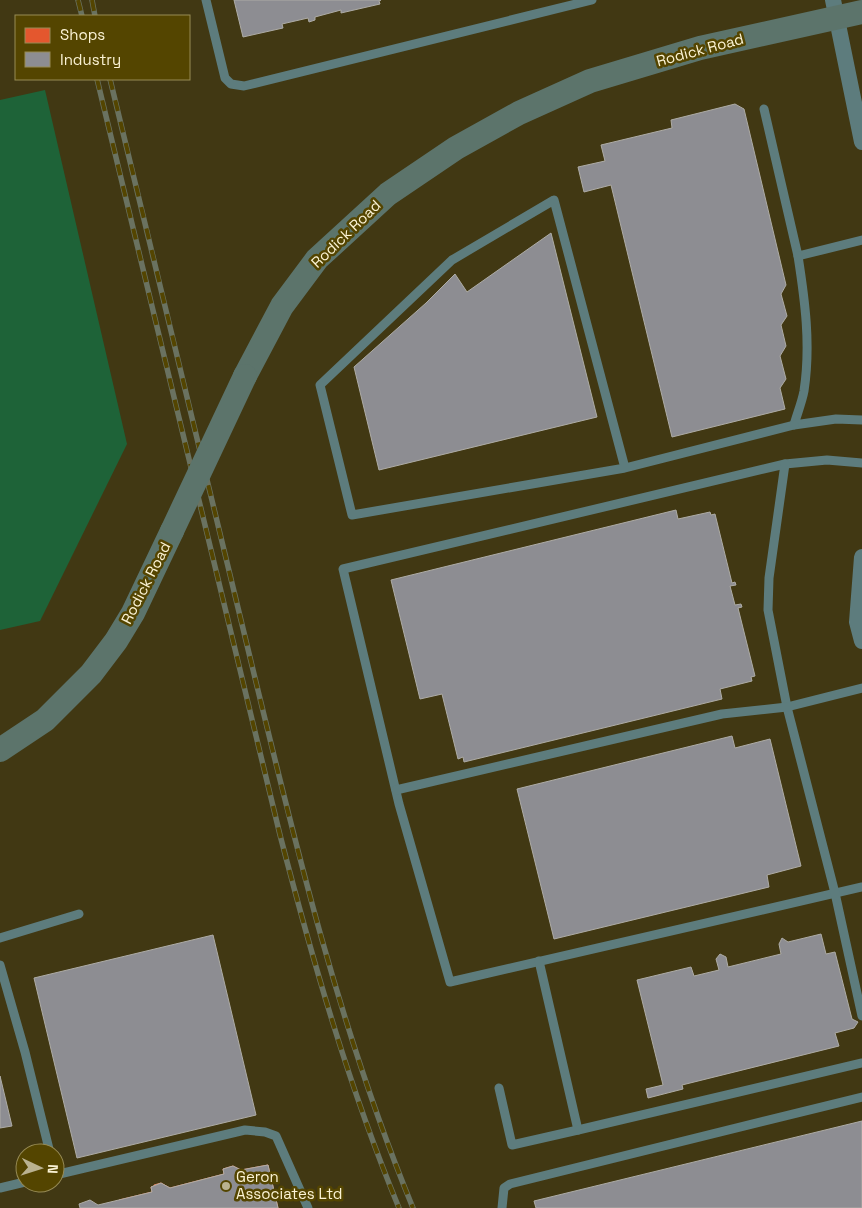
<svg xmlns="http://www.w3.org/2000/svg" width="862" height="1208" viewBox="0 0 862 1208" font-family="'Space Grotesk',sans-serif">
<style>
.green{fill:#1e6338}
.shops{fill:#e4572e;stroke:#eb8660}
.industry{fill:#8d8d92;stroke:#aeaca6}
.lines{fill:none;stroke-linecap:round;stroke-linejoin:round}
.lane{stroke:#5d7c7d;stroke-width:9}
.street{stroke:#5d7c7d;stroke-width:16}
.secondary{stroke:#5c746b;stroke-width:24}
.rail-casing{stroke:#6a7260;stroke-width:5.5}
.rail{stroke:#544500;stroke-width:4;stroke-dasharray:11;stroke-linecap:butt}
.secondary-bridge{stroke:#5c746b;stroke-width:24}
.poi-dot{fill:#bab290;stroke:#544500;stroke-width:2}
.labels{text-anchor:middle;stroke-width:5;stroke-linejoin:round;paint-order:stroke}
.street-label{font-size:15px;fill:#fbf3d4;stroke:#544500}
.poi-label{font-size:15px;fill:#fbf3d4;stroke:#544500;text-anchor:start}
</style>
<rect width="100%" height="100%" fill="#413813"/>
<!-- green -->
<path class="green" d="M45,90L127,444L40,621L0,630V100Z"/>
<!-- shops -->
<path class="shops" d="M268,1165L278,1208H121L119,1200L152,1192L151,1187L154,1186V1185L161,1183L170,1188L224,1174L223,1169L233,1166L241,1170Z"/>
<!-- industry -->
<g class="industry">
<path d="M234,0H381L379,1L380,4L341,13V10L315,17V20L309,22L308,18L282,24L283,28L243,37Z"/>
<path d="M735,104L744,109L786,285L781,294L787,316L781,325L786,346L780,356L786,379L780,388L785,409L672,437L611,185L584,192L578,167L605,161L601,145L672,128L671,120Z"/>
<path d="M551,233L597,417L379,470L354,367L426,303L455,274L467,292Z"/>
<path d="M676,510L678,519L710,512L711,515L715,514L732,583L735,582L736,585L730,586L735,605L741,604L742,607L738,608L755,676L751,677L752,681L720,689L722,699L464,762L463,757L458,759L442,694L420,699L391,580Z"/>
<path d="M732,736L735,748L770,739L801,866L767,875L769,887L554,939L517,789Z"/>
<path d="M821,934L826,954L835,952L852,1019L858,1022L854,1028L835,1033L839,1046L682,1085L683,1089L648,1098L646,1089L663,1085L637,980L691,967L694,976L719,970L716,959L720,954L726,957L728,967L781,954L779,944L782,938L788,942Z"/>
<path d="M213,935L256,1115L77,1158L34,978Z"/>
<path d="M0,1076L12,1126L0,1128Z"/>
<path d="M862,1121V1208H536L534,1201Z"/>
<path d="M268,1165L278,1208H80L79,1204L90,1200L98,1205L152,1192L151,1187L161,1183L170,1188L224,1174L223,1169L233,1166L241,1170Z"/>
</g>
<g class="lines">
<!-- lane -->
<g class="lane">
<path d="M206,0L225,78L231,84L244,86L592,0"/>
<path d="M764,109L798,256L862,240"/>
<path d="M798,256C805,301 811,345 804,391C802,402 797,414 794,425L836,419L862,420"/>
<path d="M862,463L827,460L785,464L343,569L399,804L450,982L862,887"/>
<path d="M785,464L769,578L768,610L787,707L835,893L862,1016"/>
<path d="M625,468L554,200L452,260L320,385L352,515L625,468L794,425"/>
<path d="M396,790L722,714L787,707L862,688"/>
<path d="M0,938L79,914"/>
<path d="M539,961L578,1130L862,1063"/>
<path d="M0,965L25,1052L50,1153"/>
<path d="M499,1088L512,1145L578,1130"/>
<path d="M55,1175L245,1130L265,1132L276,1136L308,1208"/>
<path d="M0,1188L25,1182"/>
<path d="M502,1208L504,1188L510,1184L862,1097"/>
</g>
<!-- street -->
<g class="street">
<path d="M833,0L862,142"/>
<path d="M862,557L857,622L862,641"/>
</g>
<!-- secondary -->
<g class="secondary">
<path d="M245,376L282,306L317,259L388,194L456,148L519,113L590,81L700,48L862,12"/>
<path d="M0,750L45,720L91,674L116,641L133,613L172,531"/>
</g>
<!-- rail casing -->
<g class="rail-casing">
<g id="rail">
<path d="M78,0L82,16"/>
<path d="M92,0L95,16"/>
<path d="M97,79L280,835C313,962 349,1087 399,1208"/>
<path d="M110,79C156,267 201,456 247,645C293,835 338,1026 413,1208"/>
</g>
</g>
<!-- rail -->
<use href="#rail" class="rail"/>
<!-- secondary-bridge -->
<path class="secondary-bridge" d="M172,531L245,376"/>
</g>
<!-- markers -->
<circle class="poi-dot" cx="226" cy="1186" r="5"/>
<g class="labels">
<!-- street labels -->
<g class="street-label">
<text transform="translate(700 50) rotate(-15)" y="5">Rodick Road</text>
<text transform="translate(346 234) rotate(-44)" y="5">Rodick Road</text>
<text transform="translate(146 583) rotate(-63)" y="5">Rodick Road</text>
</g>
<!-- poi labels -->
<g class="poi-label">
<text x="236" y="1182">Geron<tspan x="236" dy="17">Associates Ltd</tspan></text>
</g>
</g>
<!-- legend -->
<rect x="15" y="15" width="175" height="65" fill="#544500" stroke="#978b55"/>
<rect x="25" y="28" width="25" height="15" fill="#e4572e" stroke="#978b55"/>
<text x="60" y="40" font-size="15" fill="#fbf3d4">Shops</text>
<rect x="25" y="52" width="25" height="15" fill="#8d8d92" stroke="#978b55"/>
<text x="60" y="65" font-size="15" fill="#fbf3d4">Industry</text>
<!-- north arrow -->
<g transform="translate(40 1168) rotate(94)"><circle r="24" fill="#544500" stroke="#978b55"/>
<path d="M0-4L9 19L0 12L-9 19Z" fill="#bab290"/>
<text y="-8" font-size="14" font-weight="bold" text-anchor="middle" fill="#fbf3d4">N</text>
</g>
</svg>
